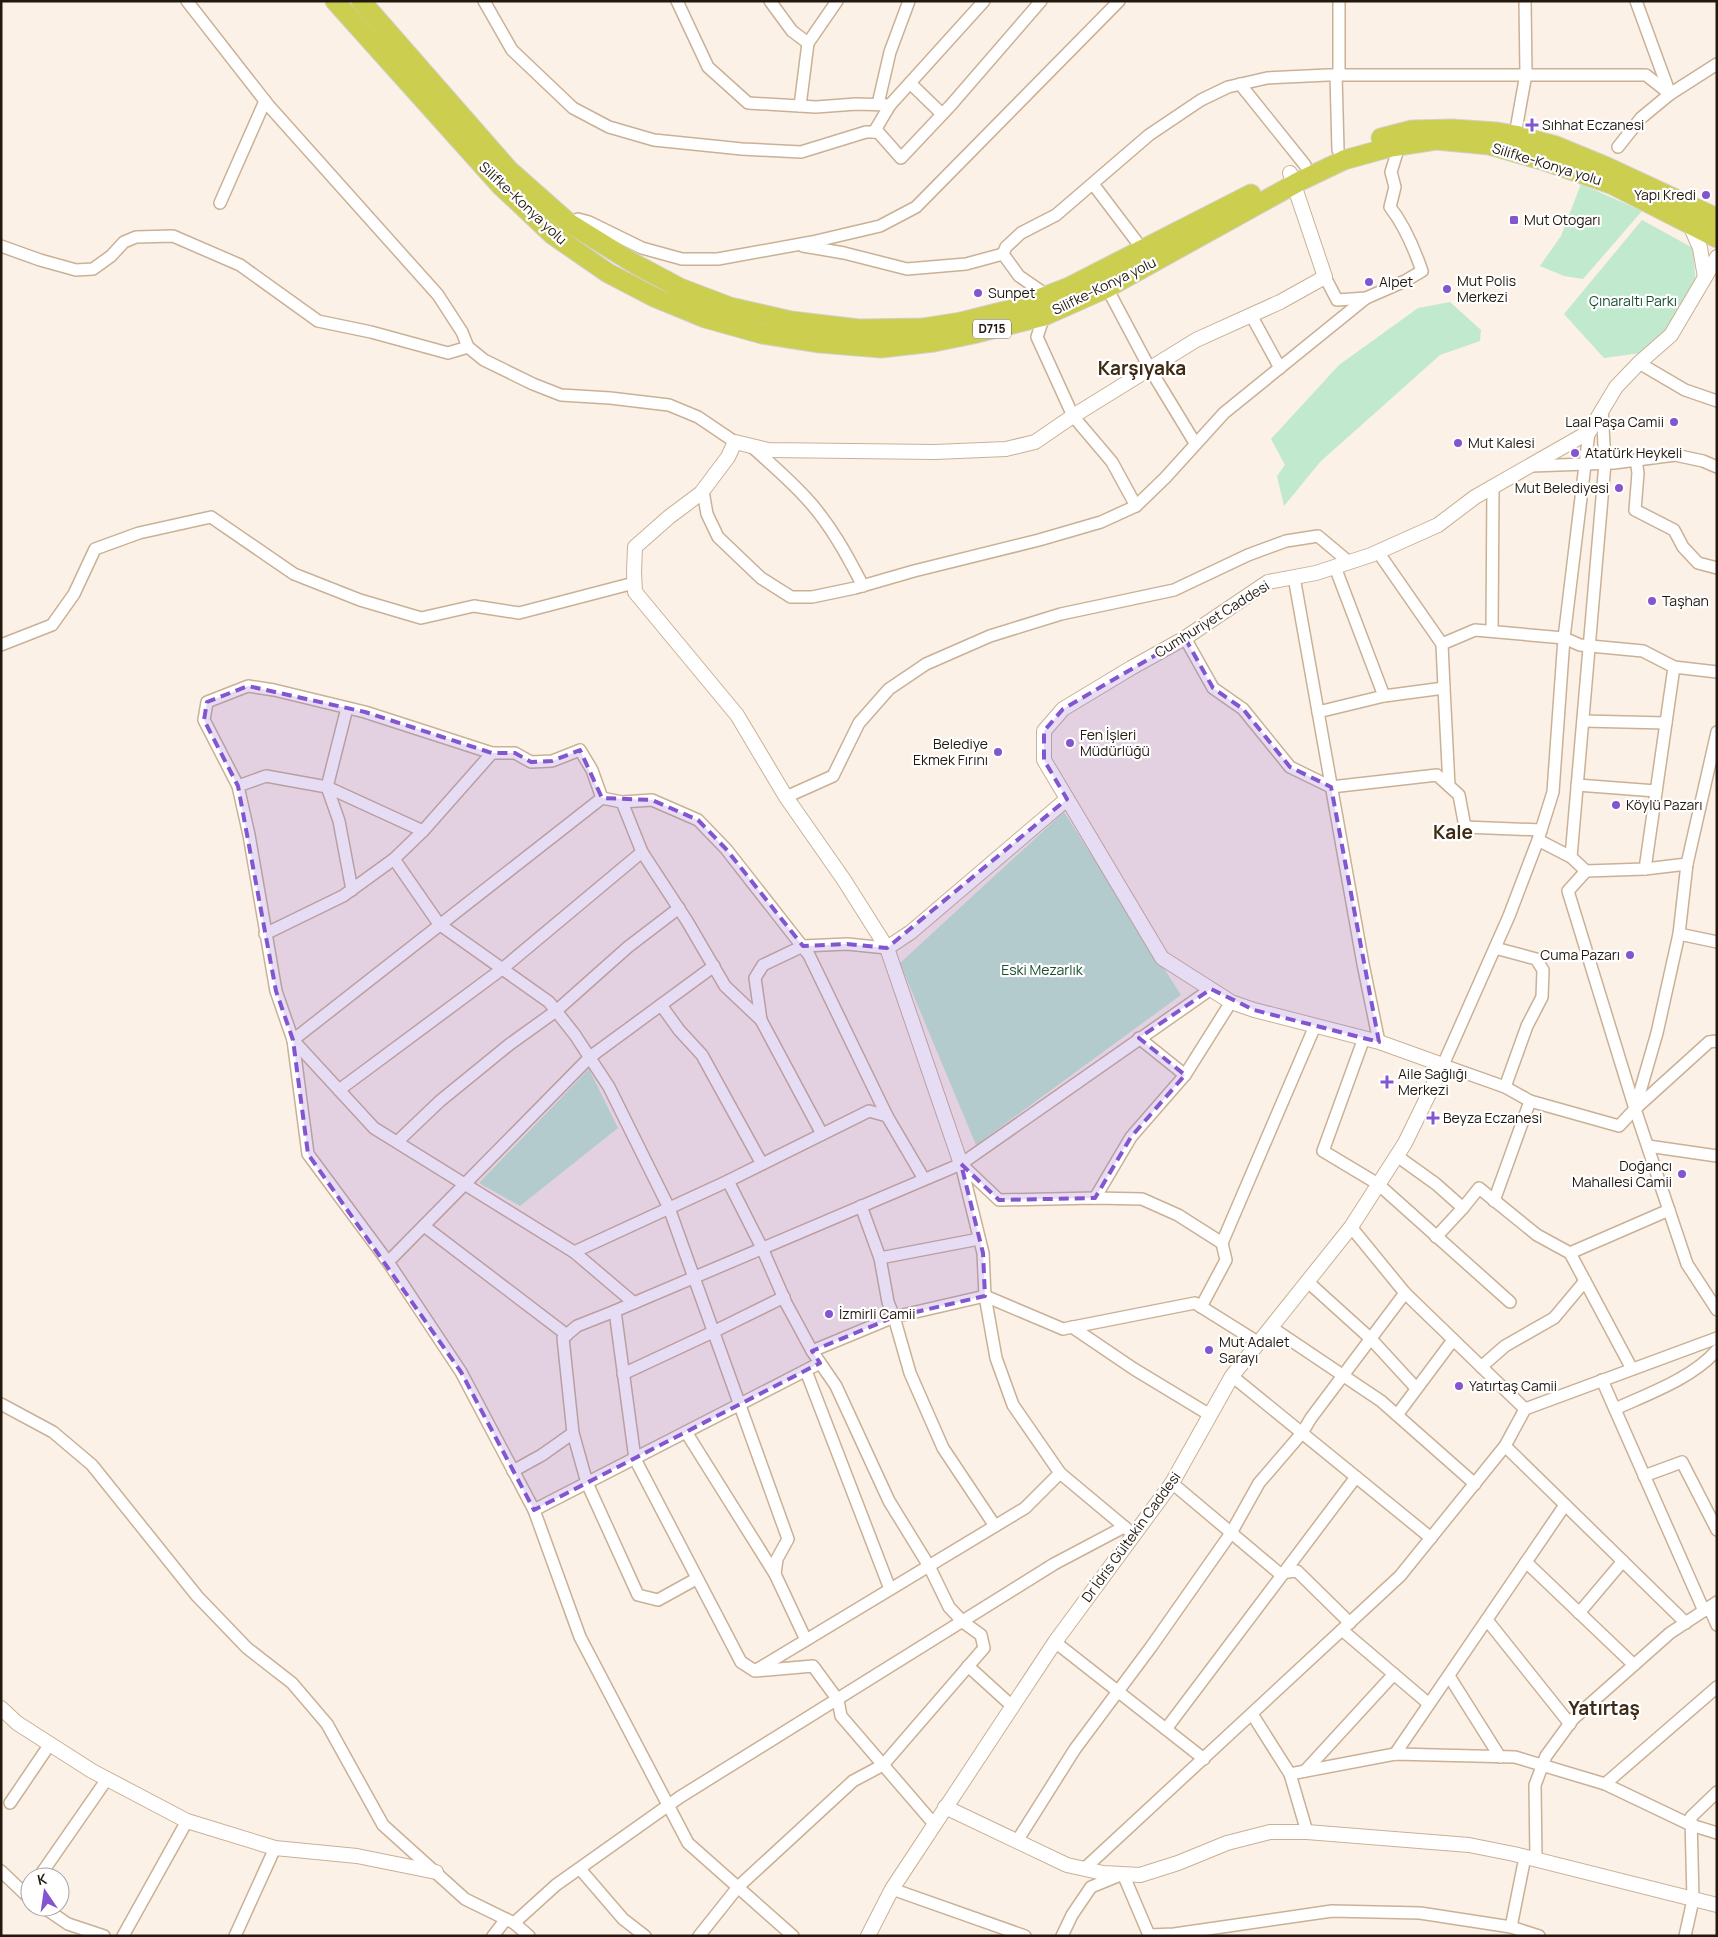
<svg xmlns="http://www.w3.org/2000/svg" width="1718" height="1937" viewBox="0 0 1718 1937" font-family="Manrope,sans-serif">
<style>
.green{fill:#c0e9cd}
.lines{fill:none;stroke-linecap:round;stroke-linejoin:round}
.minor-casing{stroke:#cab196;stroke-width:14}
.tertiary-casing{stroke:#cab196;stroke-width:16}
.trunk-casing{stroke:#d3d1cf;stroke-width:21}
.minor{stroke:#fff;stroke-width:11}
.tertiary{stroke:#fff;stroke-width:14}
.trunk{stroke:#ccce50;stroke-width:19}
.marked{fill:#8355ce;fill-opacity:0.2;stroke:#8355ce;stroke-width:4;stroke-dasharray:10 6;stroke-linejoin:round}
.poi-dot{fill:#8355ce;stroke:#fff;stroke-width:2}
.labels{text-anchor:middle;stroke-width:4.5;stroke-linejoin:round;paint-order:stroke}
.shield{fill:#fff;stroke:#645d56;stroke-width:1}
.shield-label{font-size:12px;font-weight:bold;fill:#22180e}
.poi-label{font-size:14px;fill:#22180e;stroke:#fff;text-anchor:start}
.street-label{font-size:14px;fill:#22180e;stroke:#fff}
.park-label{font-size:14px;fill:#174f2f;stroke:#fff}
.district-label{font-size:19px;font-weight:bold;fill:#3f2b14;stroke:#fff}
</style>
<rect width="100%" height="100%" fill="#fcf1e6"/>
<!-- green -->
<g class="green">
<path d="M1581,184L1642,211L1583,279L1564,276L1540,266L1561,236Z"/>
<path d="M1642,220L1693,248L1696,286L1667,330L1641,353L1604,358L1564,314Z"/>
<path d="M1450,302L1481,330L1480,341L1440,355L1320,462L1284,506L1277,476L1285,465L1271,439L1339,365L1418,308Z"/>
<path d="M1064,812L1181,995L976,1145L900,963Z"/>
<path d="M589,1069L618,1128L520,1206L479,1183Z"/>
</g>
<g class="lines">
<!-- minor casing -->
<g class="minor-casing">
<g id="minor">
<path d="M187,1L269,106L438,295L462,332L468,347L484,360L533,384L561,395L610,398L669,405L698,417L735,442"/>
<path d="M484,1L512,50L573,108L609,127L654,140L742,149L801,152L866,132H878L901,158L951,105L1041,1"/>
<path d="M677,1L708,67L748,103L816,107L856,104L890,105L984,1"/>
<path d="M770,1L792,31L808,43L800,106"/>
<path d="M1339,1V75"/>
<path d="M808,43L837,1"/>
<path d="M1336,75L1338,150"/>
<path d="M910,83L942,114"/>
<path d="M1240,84L1305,165"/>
<path d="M878,104L890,52L909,1"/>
<path d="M874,132L890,105"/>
<path d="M1515,135L1526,74L1525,1"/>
<path d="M1618,147L1641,118L1670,94L1636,1"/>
<path d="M1093,184L1143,250"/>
<path d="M220,203L265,101"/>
<path d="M569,223L578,219L589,222L642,248L682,259H718L812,242L880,226L916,207L1119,1"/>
<path d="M1,246L40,260L76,270L93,269L111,256L124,242L136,237L173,236L240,265L318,321L371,332L448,353L468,347"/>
<path d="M803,246L844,253L907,269L966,264L1003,254"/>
<path d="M1325,277L1337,300L1366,298L1405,281L1422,271C1414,248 1405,226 1390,207L1395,187L1391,172L1399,146"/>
<path d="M1107,288L1150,369L1195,443"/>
<path d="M1048,296L1019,276L1003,254L1006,247L1021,233L1056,215L1149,135L1201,100L1228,87L1267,78L1328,75H1646L1670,94L1717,64"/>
<path d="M1251,315L1280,368"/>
<path d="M1044,316L1037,337L1073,416L1112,462L1136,506L1165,478L1224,413L1366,298"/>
<path d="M1639,363L1685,390L1717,401"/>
<path d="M1589,432L1564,638L1553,792L1538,840L1509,916L1443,1065L1505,1087L1530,1101L1619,1126L1635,1109L1657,1033L1679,934L1687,864"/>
<path d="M751,446C770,463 790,480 807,499C830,524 847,555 863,586"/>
<path d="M1636,460L1638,473L1635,510L1674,530L1683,547L1698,563L1717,568"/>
<path d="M1531,466L1614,463L1675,455L1703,461L1717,467"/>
<path d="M703,491L707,514L718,537L761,578L791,597H812L855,588L914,571L1039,540L1101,522L1136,506"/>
<path d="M1378,552L1442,644"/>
<path d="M1294,577L1363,964L1379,1042"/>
<path d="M1492,631L1493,487"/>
<path d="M1185,638L1213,688L1243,709L1290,767L1331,787L1437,775L1459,795L1465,827L1541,830"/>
<path d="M1,645L52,625L74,594L95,549L139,533L211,517L294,574L360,600L421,618L474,606L519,613L634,583"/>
<path d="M1444,688L1449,786"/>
<path d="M1384,696L1444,688L1442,644L1475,630L1564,638L1580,645L1643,651L1674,667L1717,672"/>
<path d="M347,708L327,787L423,831"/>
<path d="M1318,712L1384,696L1335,567"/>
<path d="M1583,721L1666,723"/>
<path d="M1577,785L1656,791"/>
<path d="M238,786L266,776L327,787L339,821L352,890"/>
<path d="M786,797L833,776L859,723L889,689L926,664L990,636L1061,614L1174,590L1248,555L1286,541L1318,536L1349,562"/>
<path d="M602,798L592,770L580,750L552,761L531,762L515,753H492L365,712L274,690L248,686L207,702L204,720L238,786L249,835L276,991L293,1040L308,1154L388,1262L461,1372L534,1510L580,1637L688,1843L793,1936"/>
<path d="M622,802L642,852L687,921L725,986L761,1020L822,1134"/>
<path d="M1538,840L1571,857L1586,871L1645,869L1687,864L1717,732"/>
<path d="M1571,857L1605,463L1602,409"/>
<path d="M394,859L439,924L549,1002L575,1035L609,1087L669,1208L788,1539L777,1559L775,1574L806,1640"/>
<path d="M1645,869L1674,667"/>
<path d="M1586,871L1568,891L1635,1109L1687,1264L1717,1310"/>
<path d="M265,934L343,896L394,859L423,831L492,753"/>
<path d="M1679,934L1717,942"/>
<path d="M1495,948L1536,959L1543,970L1542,997L1527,1026L1505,1087"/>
<path d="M661,1005L679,1030L702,1055L762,1164"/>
<path d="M761,1020L755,978L763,965L803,946L847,944L887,948"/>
<path d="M1139,1038L1185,1075"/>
<path d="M1364,1038L1323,1151L1378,1184L1510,1302"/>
<path d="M293,1040L602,798L622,802L652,800L698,820L726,849L809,955L887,1116"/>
<path d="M293,1040L374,1128L574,1252L634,1303"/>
<path d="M339,1090L502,969L642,852"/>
<path d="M1635,1109L1709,1042L1717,1041"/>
<path d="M397,1142L440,1101L510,1044L556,1011L628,947L679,908"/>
<path d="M1648,1146L1717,1156"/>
<path d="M1397,1156L1436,1184L1463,1208L1479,1188L1537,1235L1570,1253L1669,1210"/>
<path d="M1095,1198L1131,1137L1185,1075L1231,1002"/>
<path d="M1494,1201L1530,1101"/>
<path d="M861,1206L880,1258L888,1302L894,1317L910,1373L943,1448L995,1526"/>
<path d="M424,1226L567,1335"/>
<path d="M1351,1227L1405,1293L1525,1409"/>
<path d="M1436,1237L1463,1208"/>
<path d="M574,1252L728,1181L869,1111L887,1116L924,1179"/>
<path d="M1570,1253L1632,1369"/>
<path d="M880,1258L979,1239"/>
<path d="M388,1262L590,1057L714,966"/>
<path d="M1308,1282L1371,1339L1416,1388"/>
<path d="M1201,1307L1226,1260L1222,1243"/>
<path d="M615,1311L577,1326L563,1338L573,1433L587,1483L638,1595L658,1600L696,1579"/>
<path d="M1072,1327L1134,1369L1210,1415"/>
<path d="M1271,1327L1381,1401L1475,1484"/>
<path d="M812,1351L894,1317L985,1296L1063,1329L1195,1303L1259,1343"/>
<path d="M1481,1367L1505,1346L1554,1318L1585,1281"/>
<path d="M806,1371L890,1589"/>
<path d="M623,1374L713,1332L784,1297"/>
<path d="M1232,1376L1431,1538"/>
<path d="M1602,1380L1704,1611"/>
<path d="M1,1404L53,1432L92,1465L197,1596L247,1648L292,1683L327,1724L383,1825L465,1899L514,1923L529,1936"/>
<path d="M1615,1409C1648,1394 1693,1378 1717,1350"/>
<path d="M1397,1415L1453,1340"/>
<path d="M686,1432L775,1574"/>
<path d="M1505,1446L1686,1623"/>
<path d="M513,1471L542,1455L573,1433"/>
<path d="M1644,1476L1682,1462L1717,1530"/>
<path d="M1172,1483L1279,1573L1297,1571L1350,1623"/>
<path d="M534,1510L820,1363"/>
<path d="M1133,1534L1060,1473L1013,1405L996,1358L985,1296L983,1253L961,1164L1211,989"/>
<path d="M1526,1562L1634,1665"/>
<path d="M1709,1607L1717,1625"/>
<path d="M1579,1613L1623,1561"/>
<path d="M1487,1620L1570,1724"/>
<path d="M1342,1630L1429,1704"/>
<path d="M1055,1642L1204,1759"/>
<path d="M968,1666L1012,1706"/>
<path d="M758,1669L1025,1508L1060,1473"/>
<path d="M1449,1676L1500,1757"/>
<path d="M1252,1714L1290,1774L1395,1754L1515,1757L1605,1784L1691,1825L1717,1833"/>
<path d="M1166,1729L1356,1477"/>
<path d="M1395,1754L1565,1505"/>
<path d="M1305,1771L1394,1674"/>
<path d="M1290,1774L1307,1832"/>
<path d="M1605,1784L1717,1687"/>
<path d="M10,1803L50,1744"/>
<path d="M934,1824L841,1716L838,1700L813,1666L755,1671L741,1662L635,1459L615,1311L961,1164L999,1200L1095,1198L1142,1199L1178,1215L1222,1243L1315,1026"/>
<path d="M1017,1841L1075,1749L1151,1647L1231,1533L1259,1483L1302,1433L1311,1418L1405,1293"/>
<path d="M1525,1857L1511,1927L1539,1936"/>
<path d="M1536,1859L1535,1785L1546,1756L1573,1719L1670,1633L1717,1602"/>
<path d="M580,1869L623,1919L645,1936"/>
<path d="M1084,1869L1400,1576L1505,1446L1525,1409L1717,1338"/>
<path d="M1,1871L26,1895"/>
<path d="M39,1877L107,1779"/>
<path d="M892,1889L1025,1936"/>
<path d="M43,1907L68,1924L104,1936"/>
<path d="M514,1923L556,1885L680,1797L1054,1564L1124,1527"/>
<path d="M123,1936L187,1821"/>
<path d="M235,1936L275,1848"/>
<path d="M493,1936L506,1919"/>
<path d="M699,1936L738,1887L853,1781L883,1765L984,1648L981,1635L963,1622L949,1607L929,1566L889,1501L836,1386L812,1351L786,1303L762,1248L728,1181"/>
<path d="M1062,1936L1072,1915L1091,1887L1123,1874L1149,1935L1174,1934L1332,1911L1420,1913L1511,1927"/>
<path d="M1685,1936L1693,1900L1691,1817L1717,1792"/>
</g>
</g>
<!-- tertiary casing -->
<g class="tertiary-casing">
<g id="tertiary">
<path d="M1690,225L1700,248L1705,277"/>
<path d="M887,948L911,932L1067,799"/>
<path d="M961,1164L887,948L844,880L786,797L737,715L635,592L634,572L635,547L669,517L701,493L728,457L735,442L768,450L935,452L1006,449L1035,442L1073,416L1196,340L1280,302L1325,277L1290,173"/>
<path d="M1,1708L17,1723L92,1771L187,1821L275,1848L357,1856L436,1872"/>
<path d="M945,1807L1067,1865L1103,1873L1140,1875L1178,1863L1227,1843L1270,1832H1307L1469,1845L1514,1854L1717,1905"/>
<path d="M868,1936L892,1889L1055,1642L1172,1483L1232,1376L1351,1227L1405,1143L1443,1065L1379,1042L1254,1010L1231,1002L1162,958L1044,760V731L1063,709L1131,668L1185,638L1268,582L1316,573L1371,555L1438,525L1475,497L1589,432L1616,387L1639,363L1671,335L1717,257"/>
</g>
</g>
<!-- trunk casing -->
<g class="trunk-casing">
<g id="trunk">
<path d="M335,1L500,185L553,235L608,273L654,297L705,318L762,334L820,343L881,348L934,342L973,334L1044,316L1107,288L1300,181L1344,160L1391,147L1436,140L1489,145L1545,161L1611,184L1717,238"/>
<path d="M361,1L508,169L569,223L635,264L680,288L730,307L791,321L859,329L923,328L961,322L1013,309L1069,287L1251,194"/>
<path d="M1381,138L1412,130L1452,129L1497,132L1515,135L1556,146L1607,167L1717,218"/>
</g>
</g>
<!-- minor -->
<use href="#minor" class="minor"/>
<!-- tertiary -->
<use href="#tertiary" class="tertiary"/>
<!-- trunk -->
<use href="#trunk" class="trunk"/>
</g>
<!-- marked area -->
<path class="marked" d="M1185,638L1213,688L1243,709L1290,767L1331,787L1379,1042L1254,1010L1211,989L1139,1038L1185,1075L1131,1137L1095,1198L999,1200L961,1164L983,1253L985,1296L894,1317L812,1351L820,1363L534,1510L461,1372L308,1154L293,1040L276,991L238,786L204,720L207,702L248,686L365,712L492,753H515L531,762L552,761L580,750L602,798L652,800L698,820L726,849L803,946L847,944L887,948L1067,799L1044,760V731L1063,709Z"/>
<!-- markers -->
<g class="poi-dot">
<path d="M1529.5 117.5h5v5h5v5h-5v5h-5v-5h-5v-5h5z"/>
<circle cx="1706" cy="195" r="5"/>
<rect x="1509" y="215" width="10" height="10" rx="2.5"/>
<circle cx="1369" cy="282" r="5"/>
<circle cx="1447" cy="289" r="5"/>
<circle cx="978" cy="293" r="5"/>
<circle cx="1674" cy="422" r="5"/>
<circle cx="1458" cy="443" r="5"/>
<circle cx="1575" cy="453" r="5"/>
<circle cx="1619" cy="488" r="5"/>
<circle cx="1652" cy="601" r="5"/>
<circle cx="1070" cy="743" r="5"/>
<circle cx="998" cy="752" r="5"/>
<circle cx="1616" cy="805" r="5"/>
<circle cx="1630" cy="955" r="5"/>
<path d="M1384.5 1074.5h5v5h5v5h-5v5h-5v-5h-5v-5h5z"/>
<path d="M1430.5 1110.5h5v5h5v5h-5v5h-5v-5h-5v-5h5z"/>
<circle cx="1682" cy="1174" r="5"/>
<circle cx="829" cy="1314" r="5"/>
<circle cx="1209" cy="1350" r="5"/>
<circle cx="1459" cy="1386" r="5"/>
</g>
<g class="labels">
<!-- shield labels -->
<rect class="shield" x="973" y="319.5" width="38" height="19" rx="4"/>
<g class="shield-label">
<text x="992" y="333">D715</text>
</g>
<!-- poi labels -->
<g class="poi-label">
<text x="1542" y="130">Sıhhat Eczanesi</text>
<text x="1696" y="200" text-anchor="end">Yapı Kredi</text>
<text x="1524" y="225">Mut Otogarı</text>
<text x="1457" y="286">Mut Polis<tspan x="1457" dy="16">Merkezi</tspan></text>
<text x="1379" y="287">Alpet</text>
<text x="988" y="298">Sunpet</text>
<text x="1664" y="427" text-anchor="end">Laal Paşa Camii</text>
<text x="1468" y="448">Mut Kalesi</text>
<text x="1585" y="458">Atatürk Heykeli</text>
<text x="1609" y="493" text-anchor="end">Mut Belediyesi</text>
<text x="1662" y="606">Taşhan</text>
<text x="1080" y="740">Fen İşleri<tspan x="1080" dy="16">Müdürlüğü</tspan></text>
<text x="988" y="749" text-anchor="end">Belediye<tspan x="988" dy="16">Ekmek Fırını</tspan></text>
<text x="1626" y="810">Köylü Pazarı</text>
<text x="1620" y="960" text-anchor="end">Cuma Pazarı</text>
<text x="1398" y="1079">Aile Sağlığı<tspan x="1398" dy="16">Merkezi</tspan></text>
<text x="1443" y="1123">Beyza Eczanesi</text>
<text x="1672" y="1171" text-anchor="end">Doğancı<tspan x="1672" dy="16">Mahallesi Camii</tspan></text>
<text x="839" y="1319">İzmirli Camii</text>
<text x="1219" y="1347">Mut Adalet<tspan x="1219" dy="16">Sarayı</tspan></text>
<text x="1469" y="1391">Yatırtaş Camii</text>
</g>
<!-- street labels -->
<g class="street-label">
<text transform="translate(1547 164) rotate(17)" y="5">Silifke-Konya yolu</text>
<text transform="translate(523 203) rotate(43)" y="5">Silifke-Konya yolu</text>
<text transform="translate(1104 286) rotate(-26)" y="5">Silifke-Konya yolu</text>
<text transform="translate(1212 619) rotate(-32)" y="5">Cumhuriyet Caddesi</text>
<text transform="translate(1131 1537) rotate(-54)" y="5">Dr İdris Gültekin Caddesi</text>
</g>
<!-- park labels -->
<g class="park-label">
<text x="1633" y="306">Çınaraltı Parkı</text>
<text x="1042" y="975">Eski Mezarlık</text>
</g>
<!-- district labels -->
<g class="district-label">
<text x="1142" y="375">Karşıyaka</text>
<text x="1453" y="839">Kale</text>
<text x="1604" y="1715">Yatırtaş</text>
</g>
</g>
<!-- border -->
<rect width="1718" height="1937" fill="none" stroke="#22180e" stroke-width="5"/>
<!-- north arrow -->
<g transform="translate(45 1892) rotate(347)"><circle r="24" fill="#ffffff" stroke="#a7a39f"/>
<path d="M0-4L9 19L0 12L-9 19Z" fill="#8355ce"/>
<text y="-8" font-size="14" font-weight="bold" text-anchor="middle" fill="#22180e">K</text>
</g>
</svg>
